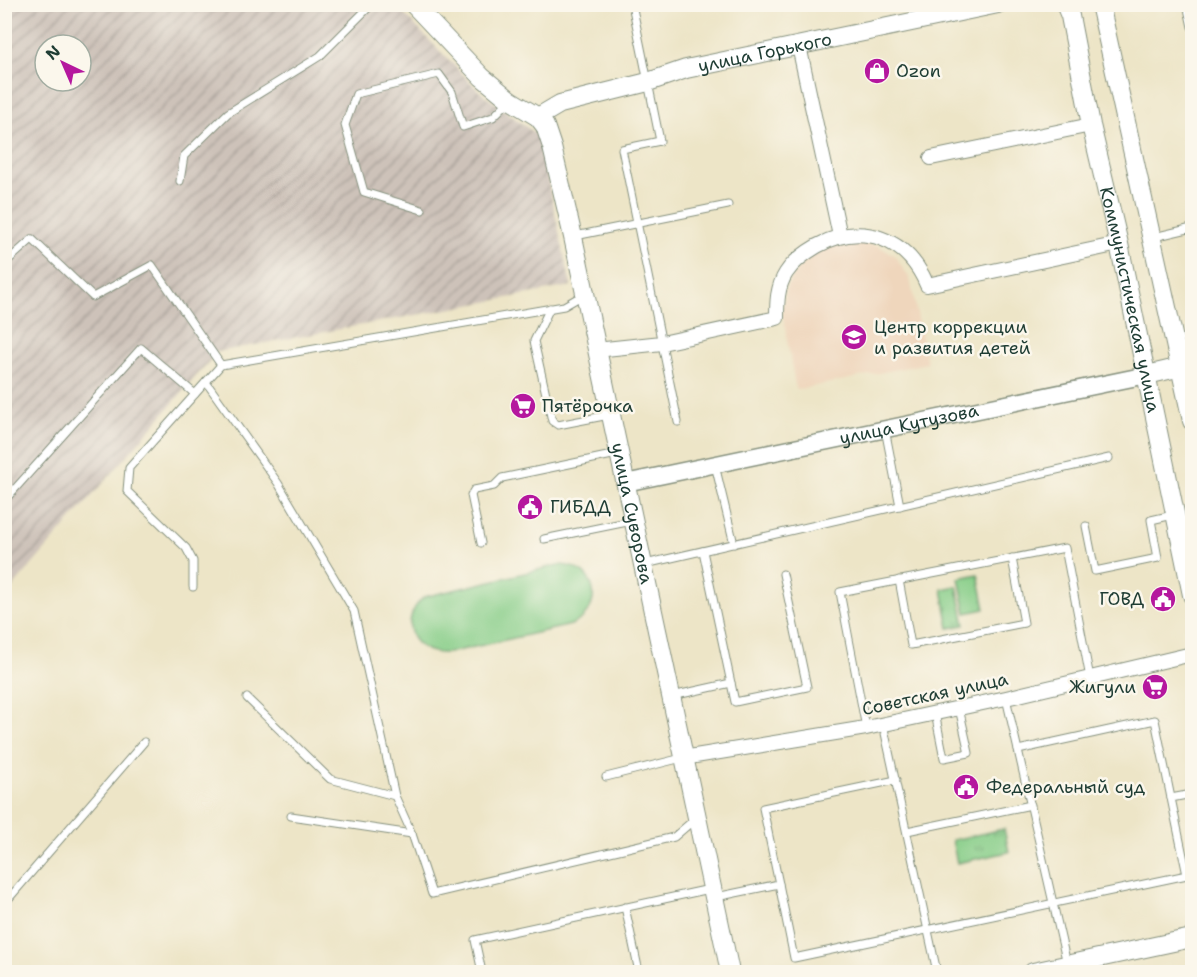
<svg xmlns="http://www.w3.org/2000/svg" width="1197" height="977" viewBox="0 0 1197 977" font-family="'Shantell Sans',sans-serif">
<style>
.built{fill:#efd6bc}
.industrial{fill:url(#industrial-furrows);fill-rule:evenodd}
.grass{fill:url(#grass-tufts);stroke:#54865e;stroke-width:1.5}
.pitch{fill:#88ce89;stroke:#54865e;stroke-width:1.5}
.lines{fill:none;stroke-linecap:round;stroke-linejoin:round}
.service-casing{stroke:#86917e;stroke-width:9}
.minor-casing{stroke:#86917e;stroke-width:16}
.tertiary-casing{stroke:#86917e;stroke-width:19}
.secondary-casing{stroke:#86917e;stroke-width:20}
.service{stroke:#fff;stroke-width:7}
.minor{stroke:#fff;stroke-width:14}
.tertiary{stroke:#fff;stroke-width:16}
.secondary{stroke:#fff;stroke-width:18}
.labels{text-anchor:middle;stroke-width:5;stroke-linejoin:round;paint-order:stroke}
.street-label{font-size:18px;fill:#1f3d34;stroke:#fbf7ec}
.poi-label{font-size:18px;fill:#1f3d34;stroke:#fbf7ec;text-anchor:start}
</style>
<defs>
<pattern id="industrial-furrows" width="10" height="10" patternUnits="userSpaceOnUse" patternTransform="scale(1.5)"><rect width="10" height="10" fill="#cdc2b9"/><path d="M-1 1l2-2M0 10L10 0M9 11l2-2" fill="none" stroke="#a69f97"/></pattern>
<pattern id="grass-tufts" width="24" height="20" patternUnits="userSpaceOnUse" patternTransform="scale(1.5)"><rect width="24" height="20" fill="#88ce89"/><path d="M3 7l-1-3M5 7V3M7 7l1-3M15 17l-1-3M17 17v-4M19 17l1-3" fill="none" stroke="#6fa871"/></pattern>
</defs>
<rect width="100%" height="100%" fill="#fbf7ec"/>
<filter id="ink" filterUnits="userSpaceOnUse"><feTurbulence type="fractalNoise" baseFrequency=".0167" numOctaves="2"/><feDisplacementMap in="SourceGraphic" scale="12" xChannelSelector="R" yChannelSelector="G"/><feConvolveMatrix kernelMatrix="1 2 1 2 8 2 1 2 1" color-interpolation-filters="sRGB"/></filter>
<filter id="wash" filterUnits="userSpaceOnUse"><feTurbulence type="fractalNoise" baseFrequency=".008" numOctaves="4" result="noise"/><feDisplacementMap in="SourceGraphic" scale="24" xChannelSelector="R" yChannelSelector="G"/><feGaussianBlur stdDeviation="1.35" result="paint"/><feColorMatrix in="noise" values="0 0 0 0 0 0 0 0 0 0 0 0 0 0 0 0 0 1.4 0 .05"/><feComposite in="paint" operator="in"/></filter>
<g filter="url(#wash)">
<rect width="100%" height="100%" fill="#ede5c7"/>
<!-- built -->
<path class="built" d="M854,241L878,246L894,255L910,279L927,363L796,390L782,311L787,286L803,261L827,246Z"/>
<!-- industrial -->
<path class="industrial" d="M5,5H395L479,91L538,136L571,286L217,352L5,596ZM45,45H81V81H45Z"/>
<!-- grass -->
<g class="grass">
<path d="M957,586L965,625L949,628L942,589Z"/>
<path d="M1004,829L1009,852L957,863L952,840Z"/>
</g>
<!-- pitch -->
<g class="pitch">
<path d="M558,565C597,564 607,609 571,625L448,653C411,656 397,621 424,597Z"/>
<path d="M978,574L985,609L966,613L959,578Z"/>
</g>
</g>
<g filter="url(#ink)">
<g class="lines">
<!-- service casing -->
<g class="service-casing">
<g id="service">
<path d="M632,4L660,141L622,149L678,422"/>
<path d="M1187,4L1192,27"/>
<path d="M180,181L184,156L228,113L320,56L372,4"/>
<path d="M422,210L364,192L345,125L356,94L439,74L452,92L463,127L493,117L508,102"/>
<path d="M575,236L728,205"/>
<path d="M1154,237L1192,228"/>
<path d="M4,264L32,239L93,297L152,265L221,365"/>
<path d="M550,308L534,341L552,421L558,425L609,415"/>
<path d="M206,382L278,483L354,611L395,796L412,834L432,894L674,837L695,819"/>
<path d="M885,429L900,506"/>
<path d="M715,465L734,544"/>
<path d="M4,501L141,348L195,394"/>
<path d="M1086,526L1095,571L1158,558L1151,520L1173,515"/>
<path d="M544,539L632,521"/>
<path d="M481,543L471,495L474,490L494,486L502,478L617,454"/>
<path d="M703,551L735,702L807,687L783,574"/>
<path d="M645,564L1109,458"/>
<path d="M899,580L911,645L1024,623L1012,558"/>
<path d="M193,587V561L186,548L127,491L129,468L221,365L564,306L583,295"/>
<path d="M672,696L731,683"/>
<path d="M247,698L330,779L395,796"/>
<path d="M1006,698L1067,964"/>
<path d="M935,713L944,758L969,753L959,708"/>
<path d="M883,724L937,972"/>
<path d="M866,728L840,592L1065,548L1090,678"/>
<path d="M1018,750L1155,720L1171,798"/>
<path d="M606,777L682,758"/>
<path d="M291,816L412,834"/>
<path d="M907,831L1031,805"/>
<path d="M779,884L763,808L896,780"/>
<path d="M716,897L779,884L794,958L1187,875L1171,798L1192,794"/>
<path d="M4,904L144,742"/>
<path d="M625,907L639,972"/>
<path d="M482,972L475,940L710,889"/>
</g>
</g>
<!-- minor casing -->
<g class="minor-casing">
<g id="minor">
<path d="M799,46L840,236"/>
<path d="M931,158L1091,125"/>
<path d="M596,350L662,343L777,318C777,303 777,287 786,273C793,262 805,253 817,246C862,221 907,238 927,285L1119,244"/>
<path d="M683,758L866,728L1006,698L1192,654"/>
</g>
</g>
<!-- tertiary casing -->
<g class="tertiary-casing">
<g id="tertiary">
<path id="s1" d="M625,483L1147,375"/>
</g>
</g>
<!-- secondary casing -->
<g class="secondary-casing">
<g id="secondary">
<path id="s2" d="M413,4L482,77L510,100L538,117L545,126L552,147L573,237L730,972"/>
<path id="s3" d="M1065,4L1070,16L1091,125L1119,244L1192,595"/>
<path d="M1100,4L1192,421"/>
<path id="s4" d="M538,117L560,104L648,82L686,69L998,4"/>
<path d="M1147,375L1181,367"/>
<path d="M1033,972L1192,938"/>
</g>
</g>
<!-- service -->
<use href="#service" class="service"/>
<!-- minor -->
<use href="#minor" class="minor"/>
<!-- tertiary -->
<use href="#tertiary" class="tertiary"/>
<!-- secondary -->
<use href="#secondary" class="secondary"/>
</g>
</g>
<!-- icons -->
<defs>
<g id="shop-disc" transform="scale(1.35)"><circle r="9.5" fill="#b5179e" stroke="#fbf7ec"/><path d="M-5-2.5h2.3a2.7 3.5 0 0 1 5.4 0H5L5.5 6h-11ZM-1.5-2.5h3a1.5 2.3 0 0 0-3 0Z" fill="#fff"/></g>
<g id="school-disc" transform="scale(1.35)"><circle r="9.5" fill="#b5179e" stroke="#fbf7ec"/><path d="M0-5L7-2L0 1L-7-2ZM-4 1L0 2.5L4 1V4Q0 6-4 4Z" fill="#fff"/></g>
<g id="supermarket-disc" transform="scale(1.35)"><circle r="9.5" fill="#b5179e" stroke="#fbf7ec"/><path d="M-6-5.5h2.5l.6 2H6L4.5 2H-2.5L-4.4-4H-6ZM-1.5 3.2a1.3 1.3 0 1 0 .1 0ZM3 3.2a1.3 1.3 0 1 0 .1 0Z" fill="#fff"/></g>
<g id="civic-disc" transform="scale(1.35)"><circle r="9.5" fill="#b5179e" stroke="#fbf7ec"/><path d="M-.6-6.5H3V-4.5H.6V-3L4-1V1h2V6H-6V1h2V-1L-.6-3ZM-1.2 2.5V6h2.4V2.5Z" fill="#fff"/></g>
</defs>
<g fill-rule="evenodd">
<use href="#shop-disc" x="877" y="71"/>
<use href="#school-disc" x="854" y="337"/>
<use href="#supermarket-disc" x="523" y="406"/>
<use href="#civic-disc" x="530" y="507"/>
<use href="#civic-disc" x="1163" y="599"/>
<use href="#supermarket-disc" x="1155" y="687"/>
<use href="#civic-disc" x="966" y="787"/>
</g>
<g class="labels">
<!-- street labels -->
<g class="street-label">
<text dy="6" stroke="none"><textPath href="#s4" startOffset="237">улица Горького</textPath></text>
<text dy="6" stroke="none"><textPath href="#s3" startOffset="303">Коммунистическая улица</textPath></text>
<text dy="6" stroke="none"><textPath href="#s1" startOffset="290">улица Кутузова</textPath></text>
<text dy="6" stroke="none"><textPath href="#s2" startOffset="578">улица Суворова</textPath></text>
<text transform="translate(935 694) rotate(-12)" y="6">Советская улица</text>
</g>
<!-- poi labels -->
<g class="poi-label">
<text x="896" y="77">Ozon</text>
<text x="874" y="333">Центр коррекции<tspan x="874" dy="21">и развития детей</tspan></text>
<text x="542" y="412">Пятёрочка</text>
<text x="550" y="513">ГИБДД</text>
<text x="1144" y="605" text-anchor="end">ГОВД</text>
<text x="1136" y="693" text-anchor="end">Жигули</text>
<text x="986" y="793">Федеральный суд</text>
</g>
</g>
<!-- margin -->
<rect width="1197" height="977" fill="none" stroke="#fbf7ec" stroke-width="24"/>
<!-- north arrow -->
<g transform="translate(63 63) rotate(316)"><circle r="28" fill="#fbf7ec" stroke="#a3ada2" stroke-width="1.5"/>
<path d="M0-4.5L10 22L0 15L-10 22Z" fill="#b5179e"/>
<text y="-9" font-size="16" font-weight="bold" text-anchor="middle" fill="#1f3d34">N</text>
</g>
</svg>
